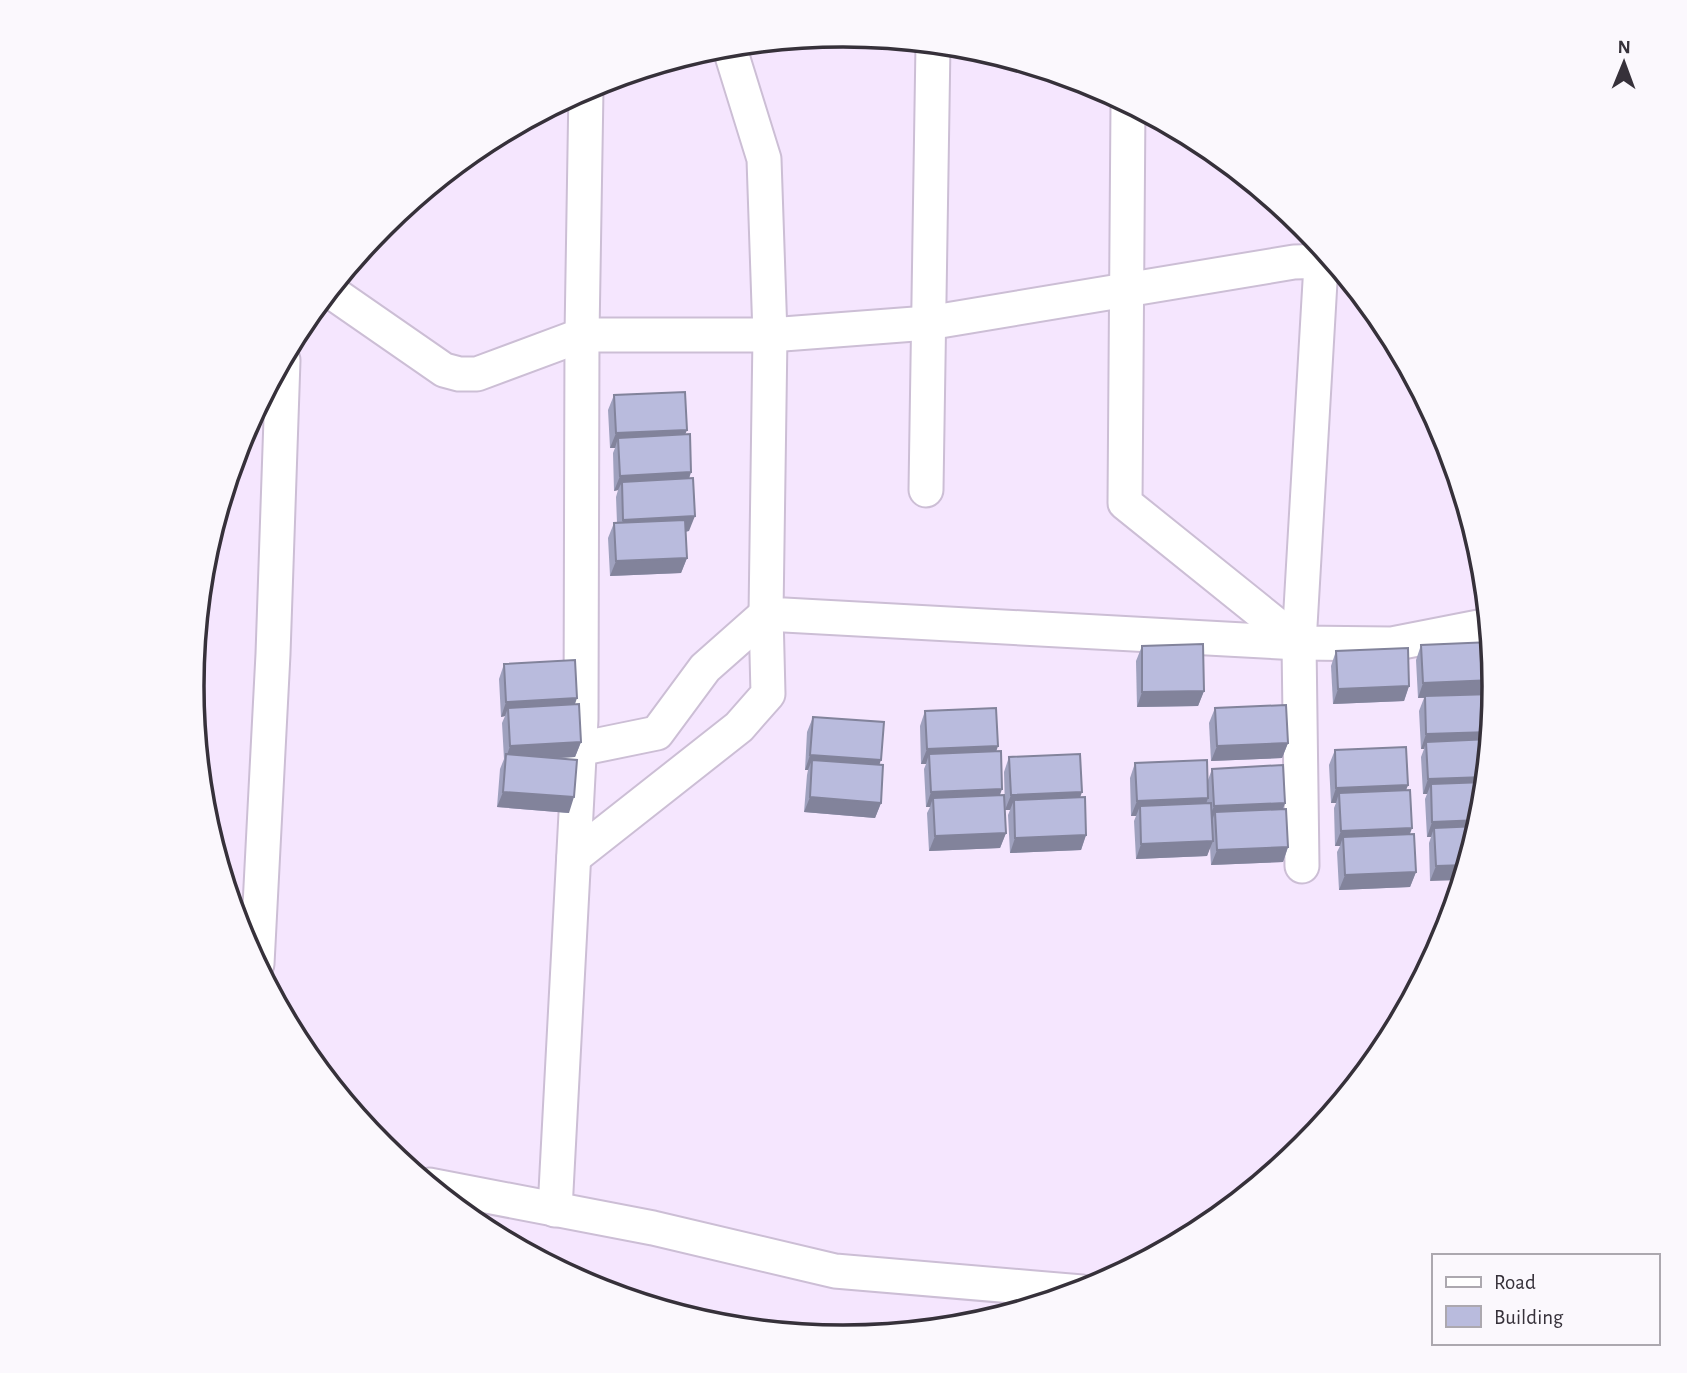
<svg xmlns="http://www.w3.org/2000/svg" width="1687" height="1373" viewBox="0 0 1687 1373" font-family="'Alegreya Sans',sans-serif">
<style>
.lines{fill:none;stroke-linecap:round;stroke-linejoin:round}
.street-casing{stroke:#ccbed5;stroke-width:37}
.street{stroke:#fff;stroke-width:33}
.wall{fill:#9fa1be}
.shaded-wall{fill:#82839b}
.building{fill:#b9bbdd;stroke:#82839b;stroke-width:2}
.rim{fill:none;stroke:#36313a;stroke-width:3.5}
</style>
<rect width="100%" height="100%" fill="#f5e6fe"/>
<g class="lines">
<!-- street casing -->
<g class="street-casing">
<g id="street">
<path d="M729,46L764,159L770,335L928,323L1294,262L1333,261"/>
<path d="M1128,104L1125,503L1299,643"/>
<path d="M330,291L444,370L459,374H477L582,335L586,89"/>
<path d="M926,490L933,44"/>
<path d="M579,749L657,733L705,668L766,614"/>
<path d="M574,857L739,727L768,694L766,614"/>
<path d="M1302,866L1299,643L1322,247"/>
<path d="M257,964L273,654L283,360"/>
<path d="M429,1185L653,1228L835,1271L1082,1292"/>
<path d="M555,1210L581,719L582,335H770L766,614L1299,643L1392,644L1489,625"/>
</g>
</g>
<!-- street -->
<use href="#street" class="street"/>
</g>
<!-- wall -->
<g class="wall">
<path d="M614,395L685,435L691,472L689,479V531L686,532L687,558L681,573L610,576L608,538L614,523H617L616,497L618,490L614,491L613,453L615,448H610L608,410Z"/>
<path d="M1421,645L1489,694L1482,814L1430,881L1429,843L1431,837H1427L1425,799L1427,794H1423L1421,757L1424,749H1421L1419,711L1424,698H1418L1416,660Z"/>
<path d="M1142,646L1204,691L1198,706L1137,707L1136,661Z"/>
<path d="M1336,651L1409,686L1404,701L1333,704L1331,666Z"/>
<path d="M504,664L575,704L581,742L575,757L558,758L569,813L497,807L500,769L504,759L502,723L505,716L501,717L499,679Z"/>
<path d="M1215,708L1288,743L1282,758L1211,761L1209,723Z"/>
<path d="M925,711L997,751L1000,795L1006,833L1000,848L929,851L927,813L930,807H926L924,769L926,764H921L920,726Z"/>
<path d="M813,717L880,765L881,803L875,818L804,812L807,775L808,770H805L807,732Z"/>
<path d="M1335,750L1408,785L1406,790L1410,834L1416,872L1410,887L1339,890L1337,852L1340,846H1335L1334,808L1336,803H1331L1329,765Z"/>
<path d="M1009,757L1080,797L1086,835L1081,850L1010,853L1008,815L1010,810H1005L1004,772Z"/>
<path d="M1135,763L1208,780L1212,769L1285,803L1283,810L1288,847L1283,862L1211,865L1210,847L1207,856L1136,859L1134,821L1136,816H1131L1130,778Z"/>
</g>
<!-- shaded-wall -->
<g class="shaded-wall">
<path d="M687,430L681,445L618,438L615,448H610L616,433Z"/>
<path d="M691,472L686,487L622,482L618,490L614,491L620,476Z"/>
<path d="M695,516L689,531L618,535L623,520Z"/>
<path d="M687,558L681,573L610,576L616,561Z"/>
<path d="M1494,680L1489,695L1418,698L1423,683Z"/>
<path d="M1409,686L1404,701L1333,704L1338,689Z"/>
<path d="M1204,691L1198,706L1137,707L1142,692Z"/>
<path d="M577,698L572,713L508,708L505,716L501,717L506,702Z"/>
<path d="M1491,732L1489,746L1426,742L1424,749H1421L1426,734Z"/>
<path d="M581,742L575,757L505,761L510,746Z"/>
<path d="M1288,743L1282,758L1211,761L1217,746Z"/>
<path d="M998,746L993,761L929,754L926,764H921L927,749Z"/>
<path d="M810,755L881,760L876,775L812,760L808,770H805Z"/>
<path d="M1486,777L1485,792L1431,784L1427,794H1423L1428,779Z"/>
<path d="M1408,785L1402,800L1339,793L1336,803H1331L1336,788Z"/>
<path d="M1002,789L997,804L933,798L930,807H926L931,792Z"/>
<path d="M503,792L574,797L569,813L497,807Z"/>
<path d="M1082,792L1077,807L1014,800L1010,810H1005L1011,795Z"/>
<path d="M810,797L881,803L875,818L804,812Z"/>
<path d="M1208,798L1203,813L1140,806L1136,816H1131L1137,801Z"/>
<path d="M1285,803L1279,819L1215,812L1212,821H1208L1214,806Z"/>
<path d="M1481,820L1476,835L1434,828L1431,837H1427L1432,822Z"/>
<path d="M1412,828L1407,843L1343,837L1340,846H1335L1341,831Z"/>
<path d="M1006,833L1000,848L929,851L935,836Z"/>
<path d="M1086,835L1081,850L1010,853L1015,838Z"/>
<path d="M1213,841L1207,856L1136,859L1141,844Z"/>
<path d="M1288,847L1283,862L1211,865L1217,850Z"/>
<path d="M1467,865L1462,880L1430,881L1436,866Z"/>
<path d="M1416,872L1410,887L1339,890L1345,875Z"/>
</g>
<!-- building -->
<g class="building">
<path d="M685,392L687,430L616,433L614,395Z"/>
<path d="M690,434L691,472L620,476L618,438Z"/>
<path d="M693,478L695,516L623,520L622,482Z"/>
<path d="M685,520L687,558L616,561L614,523Z"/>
<path d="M1491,642L1494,680L1423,683L1421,645Z"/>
<path d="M1203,644L1204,691L1142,692V646Z"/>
<path d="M1408,648L1409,686L1338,689L1336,651Z"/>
<path d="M575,660L577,698L506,702L504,664Z"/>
<path d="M1494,694L1491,732L1426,734L1425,696Z"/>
<path d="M579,704L581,742L510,746L508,708Z"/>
<path d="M1286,705L1288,743L1217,746L1215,708Z"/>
<path d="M996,708L998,746L927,749L925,711Z"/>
<path d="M813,717L884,722L881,760L810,755Z"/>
<path d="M1490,739L1486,777L1428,779L1426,742Z"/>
<path d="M1406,747L1408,785L1336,788L1335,750Z"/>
<path d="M1001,751L1002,789L931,792L929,754Z"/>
<path d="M506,754L577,760L574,797L503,792Z"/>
<path d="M1080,754L1082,792L1011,795L1009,757Z"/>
<path d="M812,760L883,765L881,803L810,797Z"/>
<path d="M1207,760L1208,798L1137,801L1135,763Z"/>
<path d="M1283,765L1285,803L1214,806L1212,769Z"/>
<path d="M1486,782L1482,814L1481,820L1432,822L1431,784Z"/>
<path d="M1410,790L1412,828L1341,831L1339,793Z"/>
<path d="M1004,795L1006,833L935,836L933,798Z"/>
<path d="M1085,797L1086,835L1015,838L1014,800Z"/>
<path d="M1211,803L1213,841L1141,844L1140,806Z"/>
<path d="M1286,809L1288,847L1217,850L1215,812Z"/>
<path d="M1479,826L1467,865L1436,866L1434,828Z"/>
<path d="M1414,834L1416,872L1345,875L1343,837Z"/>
</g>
<!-- crop -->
<path d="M0 0H1687V1373H0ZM204 686a639 639 0 1 1 1278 0a639 639 0 1 1-1278 0Z" fill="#fbf8fd" fill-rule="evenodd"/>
<path class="rim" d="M204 686a639 639 0 1 1 1278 0a639 639 0 1 1-1278 0Z"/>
<!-- legend -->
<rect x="1432" y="1254" width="228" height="91" fill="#fbf8fd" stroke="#aca8af" stroke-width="2"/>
<rect x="1446" y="1277" width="35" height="10" fill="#ffffff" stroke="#aca8af" stroke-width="2"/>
<text x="1494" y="1289" font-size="21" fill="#36313a">Road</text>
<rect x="1446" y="1306" width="35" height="21" fill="#b9bbdd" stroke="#aca8af" stroke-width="2"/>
<text x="1494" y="1324" font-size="21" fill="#36313a">Building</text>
<!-- north arrow -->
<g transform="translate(1624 63) rotate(1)" stroke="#fbf8fd" stroke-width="5" paint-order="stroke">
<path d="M0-5L12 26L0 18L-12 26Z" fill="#36313a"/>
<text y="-10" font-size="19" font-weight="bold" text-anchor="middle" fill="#36313a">N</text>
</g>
</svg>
